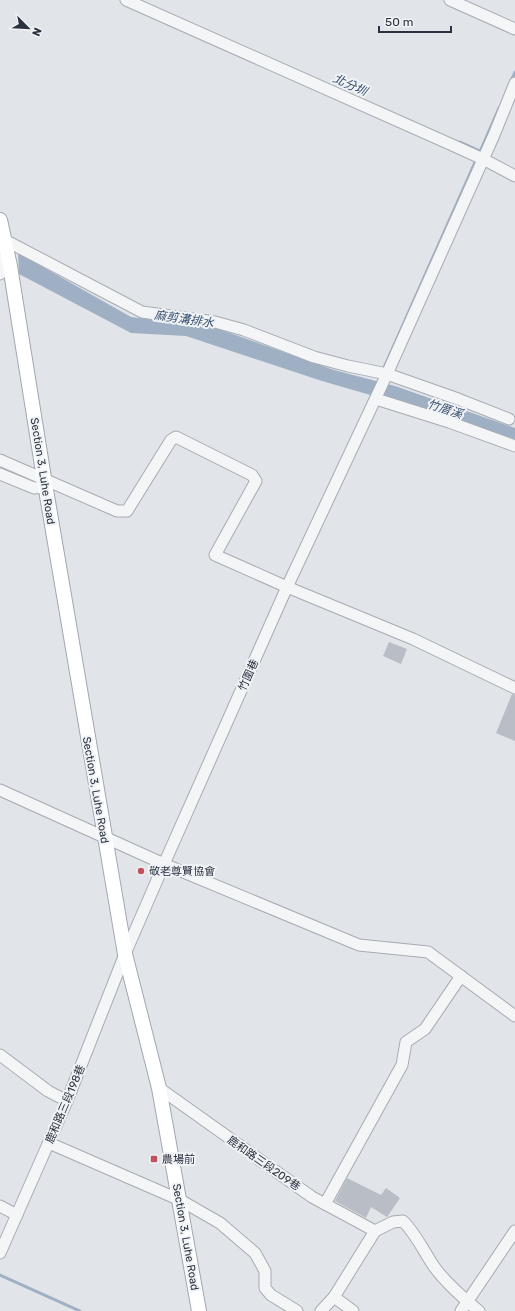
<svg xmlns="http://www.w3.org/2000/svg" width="515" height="1311" viewBox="0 0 515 1311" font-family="Rubik,'Noto Sans TC',sans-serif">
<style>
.water{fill:#9fb0c5}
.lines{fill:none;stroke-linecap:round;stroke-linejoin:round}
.stream{stroke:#9fb0c5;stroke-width:3}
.building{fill:#b9bdc5}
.minor-casing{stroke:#a7abb2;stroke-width:13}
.major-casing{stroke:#a1a8b3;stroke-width:16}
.minor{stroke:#f3f5f7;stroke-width:11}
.major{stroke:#fff;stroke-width:14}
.poi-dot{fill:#c3515d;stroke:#f0f3f6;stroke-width:1.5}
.labels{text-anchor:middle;stroke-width:4;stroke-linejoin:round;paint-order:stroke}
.street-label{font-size:11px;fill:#2b313f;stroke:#f0f3f6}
.poi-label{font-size:11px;fill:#2b313f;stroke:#f0f3f6;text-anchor:start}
.water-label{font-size:12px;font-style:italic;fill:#384f6f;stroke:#f0f3f6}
</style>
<rect width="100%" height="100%" fill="#e1e4e8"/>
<!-- water -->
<path class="water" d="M18,253L131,317L216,328L334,370L395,386L515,428V439L443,416L322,381L186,336L131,333L19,274Z"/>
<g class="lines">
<!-- stream -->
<g class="stream">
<path d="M511,81L515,72"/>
<path d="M460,142L480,151"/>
<path d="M479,154L499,108"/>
<path d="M383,370L476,160"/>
<path d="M0,1275L80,1311"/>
</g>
</g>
<!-- building -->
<g class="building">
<path d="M389,642L407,649L401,664L383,656Z"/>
<path d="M512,694L515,695V741L496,733Z"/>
<path d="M347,1178L381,1195L386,1188L400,1198L387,1217L371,1207L366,1218L335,1201Z"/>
</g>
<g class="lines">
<!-- minor casing -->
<g class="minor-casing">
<g id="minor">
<path d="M126,0L450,144L483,159L515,176"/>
<path d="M450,0L515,29"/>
<path d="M1,238L142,312L215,322L244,330L314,357L348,366L387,374L458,399L509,419"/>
<path d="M0,260L10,266L0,274"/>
<path d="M376,399L449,422L515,446"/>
<path d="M0,460L117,511H127L171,440L176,437L252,475L256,481L215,555L287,587L413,639L515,688"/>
<path d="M0,474L34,488L45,487"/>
<path d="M0,790L164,864L359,945L428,952L515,1016"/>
<path d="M0,1055L48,1091L67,1101"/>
<path d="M159,1088L312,1197L375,1231"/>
<path d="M49,1143L180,1200L220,1223L255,1253L265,1271V1288L271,1295L297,1311"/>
<path d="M325,1204L402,1065L406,1042L425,1029L461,976"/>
<path d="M0,1206L17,1215"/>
<path d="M0,1253L67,1101L125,954L164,864L287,587L387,374L494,135L515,83"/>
<path d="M334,1297L353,1311"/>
<path d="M321,1311L334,1297L375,1231L393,1222L403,1221C416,1234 423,1250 433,1265C443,1280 465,1300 479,1311"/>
<path d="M461,1311L515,1231"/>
</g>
</g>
<!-- major casing -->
<g class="major-casing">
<path id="major" d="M0,220L10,266L44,478L125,954L159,1088L199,1311"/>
</g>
<!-- minor -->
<use href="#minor" class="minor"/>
<!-- major -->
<use href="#major" class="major"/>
</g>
<!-- markers -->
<g class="poi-dot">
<circle cx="141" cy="871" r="4"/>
<rect x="150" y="1155" width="8" height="8" rx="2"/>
</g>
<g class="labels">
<!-- street labels -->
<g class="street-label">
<text transform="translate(43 471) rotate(81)" y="4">Section 3, Luhe Road</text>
<text transform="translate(248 675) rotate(-66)" y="4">竹圍巷</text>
<text transform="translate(96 790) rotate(80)" y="4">Section 3, Luhe Road</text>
<text transform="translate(65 1104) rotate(-67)" y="4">鹿和路三段198巷</text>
<text transform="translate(264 1163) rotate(35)" y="4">鹿和路三段209巷</text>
<text transform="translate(186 1237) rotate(80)" y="4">Section 3, Luhe Road</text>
</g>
<!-- poi labels -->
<g class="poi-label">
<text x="149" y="875">敬老尊賢協會</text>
<text x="162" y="1163">農場前</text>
</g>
<!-- water labels -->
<g class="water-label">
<text transform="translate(350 85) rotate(24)" y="4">北分圳</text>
<text transform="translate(184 319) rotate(8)" y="4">麻剪溝排水</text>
<text transform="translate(445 409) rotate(18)" y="4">竹厝溪</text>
</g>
</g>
<!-- north arrow -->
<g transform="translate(28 28) rotate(114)" stroke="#f0f3f6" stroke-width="3" paint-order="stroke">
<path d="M0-3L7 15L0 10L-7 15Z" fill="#2b313f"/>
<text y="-6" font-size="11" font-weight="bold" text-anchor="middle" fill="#2b313f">N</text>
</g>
<!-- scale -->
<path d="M379 26v6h72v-6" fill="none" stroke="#2b313f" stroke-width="2"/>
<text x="385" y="26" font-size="12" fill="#2b313f" stroke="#f0f3f6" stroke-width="3" paint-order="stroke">50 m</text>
</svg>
